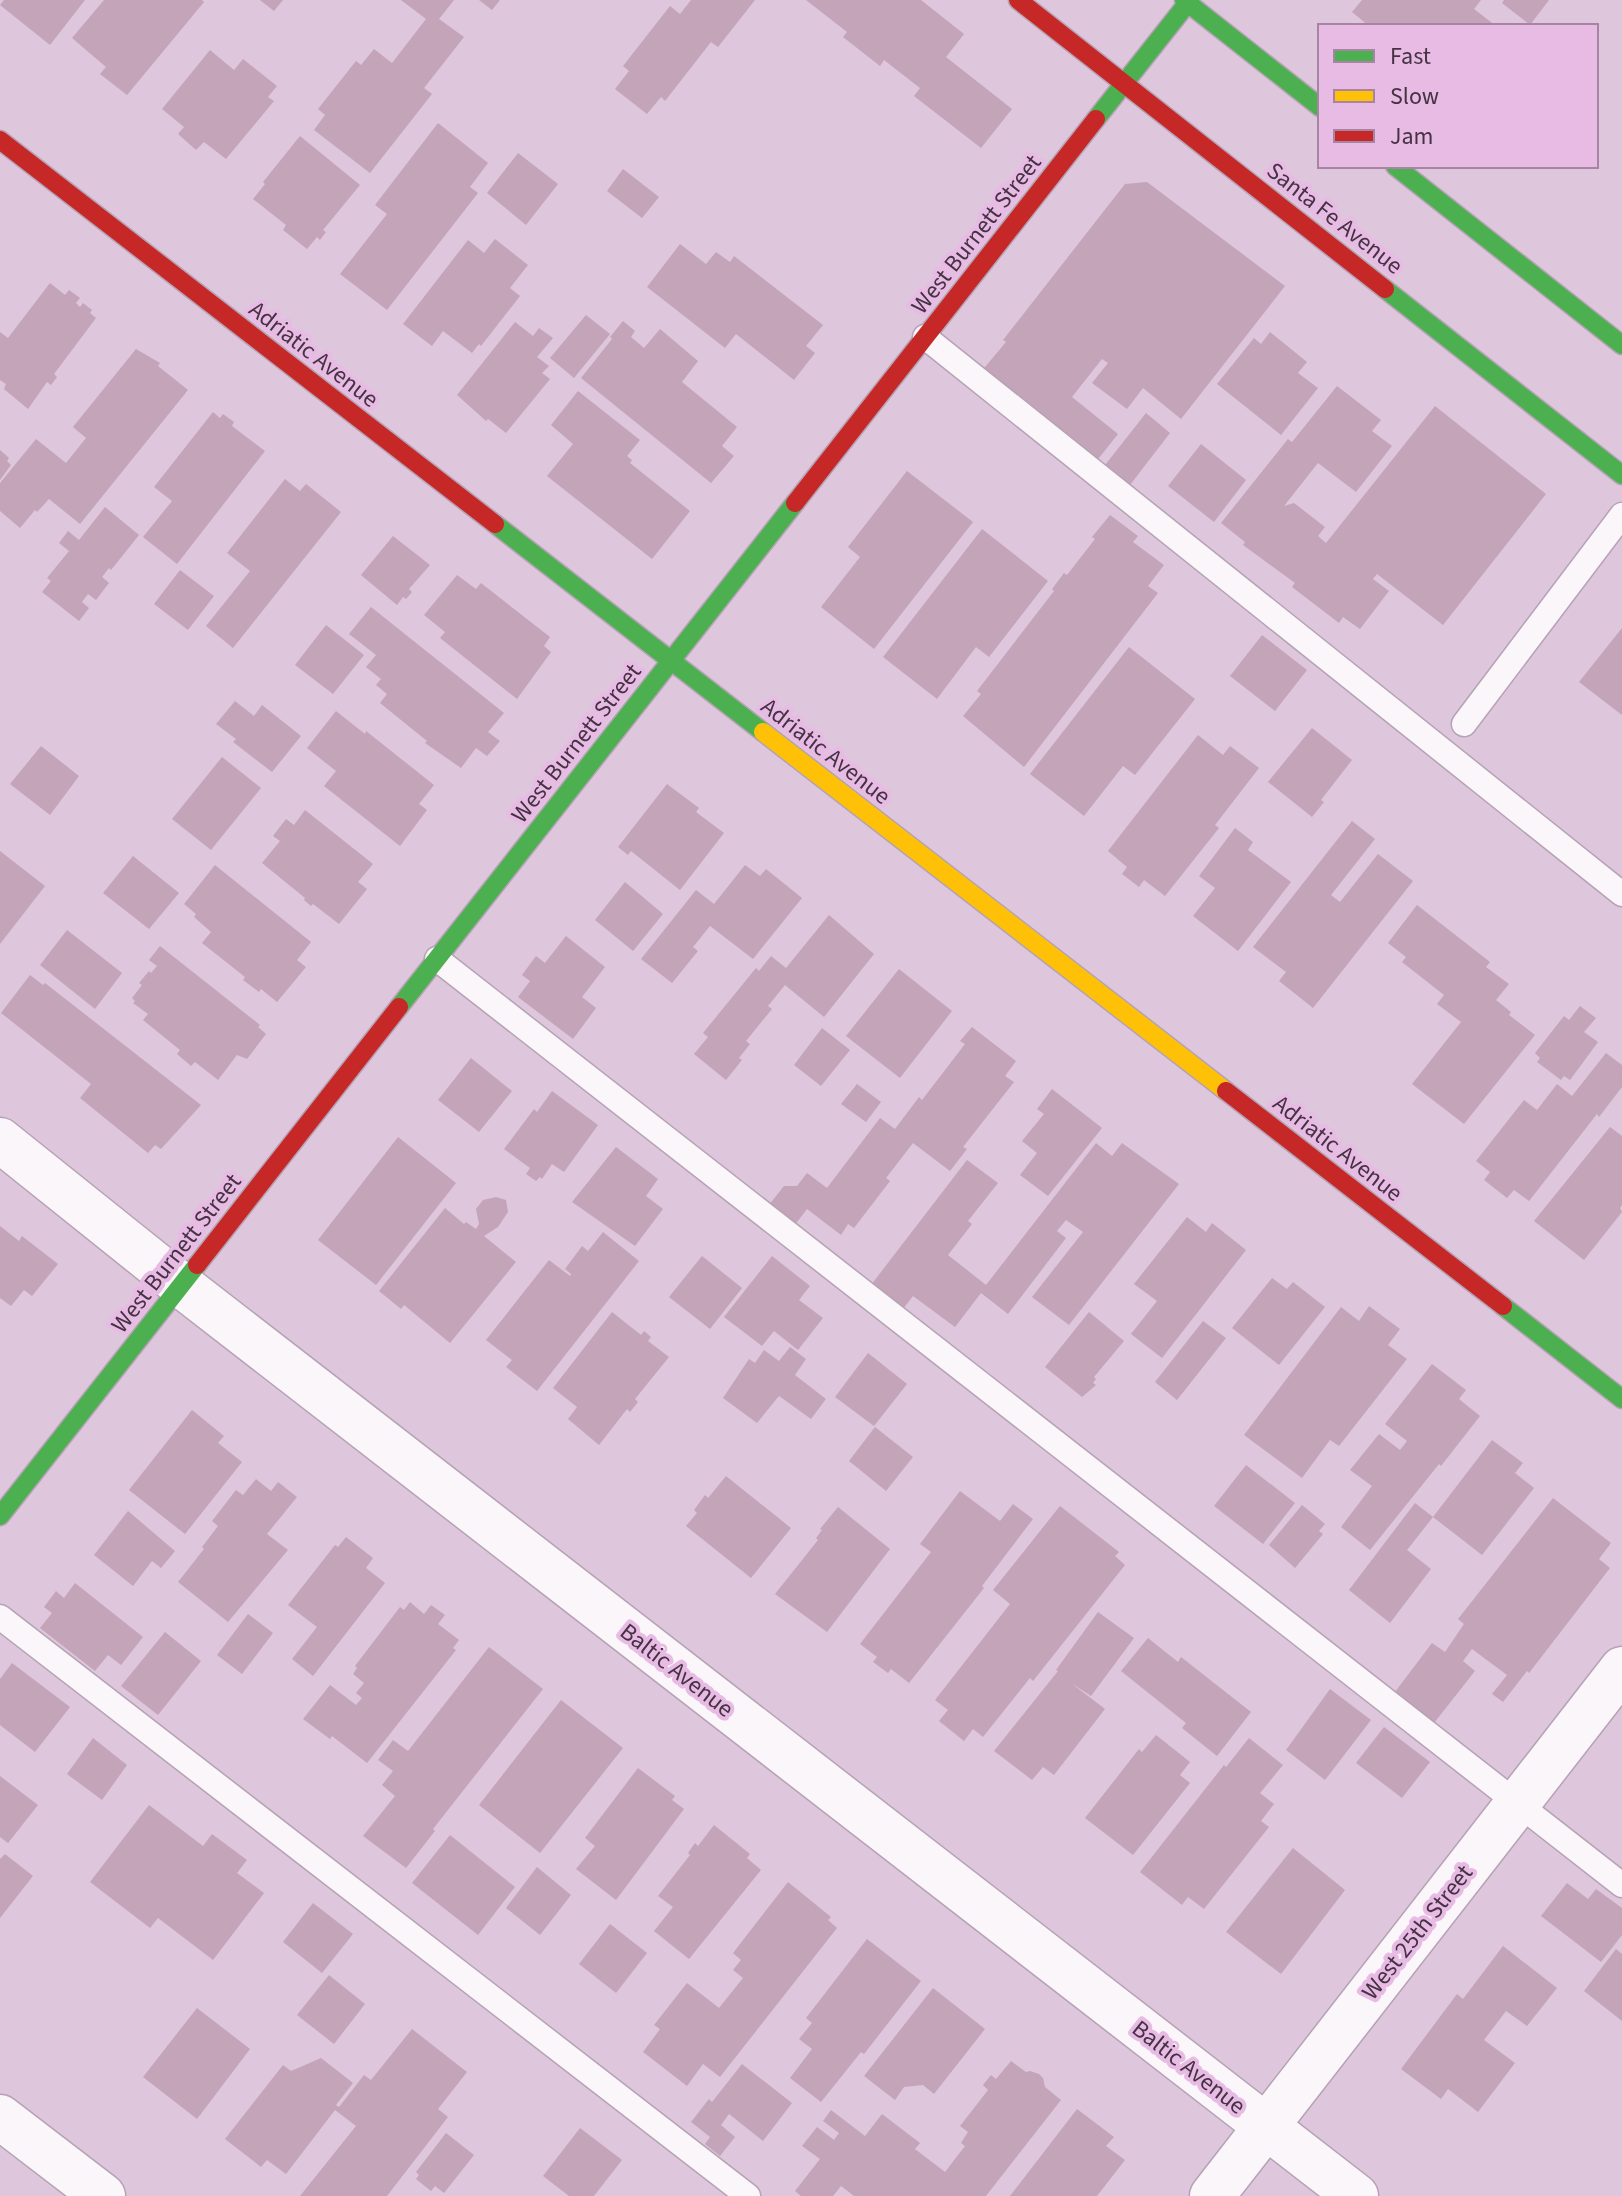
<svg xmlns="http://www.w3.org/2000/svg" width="1622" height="2196" viewBox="0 0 1622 2196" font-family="'Source Sans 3',sans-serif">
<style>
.building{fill:#c4a4b9}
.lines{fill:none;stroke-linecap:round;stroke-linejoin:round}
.lane-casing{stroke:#b5a2b4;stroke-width:27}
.street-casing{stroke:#b5a2b4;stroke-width:47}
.fast-casing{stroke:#b5a2b4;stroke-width:21}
.slow-casing{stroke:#b5a2b4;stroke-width:21}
.jam-casing{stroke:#b5a2b4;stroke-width:21}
.lane{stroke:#faf6fa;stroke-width:24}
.street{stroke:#faf6fa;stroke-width:44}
.fast{stroke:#4caf50;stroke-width:18}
.slow{stroke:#ffc107;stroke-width:18}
.jam{stroke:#c62828;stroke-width:18}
.labels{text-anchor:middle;stroke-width:8;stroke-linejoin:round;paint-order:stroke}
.street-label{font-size:24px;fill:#453243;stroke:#e8bbe4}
</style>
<rect width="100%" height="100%" fill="#dec6dc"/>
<!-- building -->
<g class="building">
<path d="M4,0H85L50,45L0,5Z"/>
<path d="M104,0H202L204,2L127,95L100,74L106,67L72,38Z"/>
<path d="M260,0H283L274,11Z"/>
<path d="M401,0H454L439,19L464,37L424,88L432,94L370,173L314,130L325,115L318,109L356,61L361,65L374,49L392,63L426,19Z"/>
<path d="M479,0H500L492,10Z"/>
<path d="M691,0H755L718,47L711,42L665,101L661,97L647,114L615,89L629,71L623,66L670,6L680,14Z"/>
<path d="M806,0H921L964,34L946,57L1012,109L981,148L914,96L920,88L884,60L880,66L843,37L847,32Z"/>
<path d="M1362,0H1481L1474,9L1496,26H1369L1352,12Z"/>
<path d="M1504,0H1549L1530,25L1502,3Z"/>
<path d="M210,50L234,70L243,59L277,86L268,97L274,101L226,159L204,142L196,150L178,134L184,127L162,109Z"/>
<path d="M438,123L488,163L470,187L478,193L387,310L340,274L387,214L375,205Z"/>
<path d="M300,136L360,185L323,230L326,232L320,240L317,237L307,249L283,230L286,225L253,199L265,184L263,182Z"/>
<path d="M518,153L558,184L526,225L487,193Z"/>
<path d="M623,169L659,197L642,218L607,191Z"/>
<path d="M1147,182L1285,286L1181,419L1143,388L1127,409L1092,383L1108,363L1102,359L1072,397L1118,434L1095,463L980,373L1006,342L1003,340L1125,184Z"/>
<path d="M495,239L528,265L510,288L520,296L481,346L479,344L472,353L443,331L432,346L403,324L468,240L484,253Z"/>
<path d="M680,244L706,264L716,252L730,262L734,256L823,325L806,346L815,353L794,380L736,334L725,348L647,287Z"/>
<path d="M50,283L65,295L69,290L80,298L76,303L80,307L83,303L92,310L90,313L96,318L54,374L57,377L51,385L47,382L28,409L4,389L6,384L0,380V332L8,338Z"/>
<path d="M586,315L610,334L574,378L550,358Z"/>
<path d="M623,321L635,331L631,337L644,348L660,329L698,361L682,382L737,427L722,446L734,456L711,483L581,378L612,339L610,337Z"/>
<path d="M515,322L533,336L539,328L553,338L537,357L549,366L542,373L550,379L506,433L488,419L486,421L457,395Z"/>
<path d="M1270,332L1307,362L1298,373L1318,388L1281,435L1217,384L1254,338L1261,344Z"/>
<path d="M136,349L160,363L158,366L188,390L80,524L49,499L37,512L35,510L20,528L0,511V483L36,439L66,463L86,438L73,427Z"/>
<path d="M1337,386L1381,420L1372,431L1392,446L1356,492L1318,463L1284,506L1294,503L1325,527L1318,536L1326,543L1435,406L1546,494L1443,625L1377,574L1373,579L1389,591L1360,629L1343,617L1339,623L1292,587L1295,583L1243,545L1245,542L1221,523L1288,439L1292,442Z"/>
<path d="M578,391L640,440L627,456L632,460L630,463L690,511L652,559L547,476L573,444L551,425Z"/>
<path d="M213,412L220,418L223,414L234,422L232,426L265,451L177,564L143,537L172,501L154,487Z"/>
<path d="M1146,413L1170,433L1123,494L1098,474Z"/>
<path d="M1201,444L1246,480L1214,522L1168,486Z"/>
<path d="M0,450L9,458L7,461L11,465L0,480Z"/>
<path d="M907,471L973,522L874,649L821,607L860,557L848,547Z"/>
<path d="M285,479L300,491L306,484L341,512L233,648L206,626L250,571L227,553Z"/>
<path d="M105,507L139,535L111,570L109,568L102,577L109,583L96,600L88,594L82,602L89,608L79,621L42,592L51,581L47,578L69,551L59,543L68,531L79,540Z"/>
<path d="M1110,515L1138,536L1133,542L1164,565L1148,586L1158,593L1024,767L963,716L981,694L977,691L1054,591L1052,589L1064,573L1067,575L1095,539L1092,537Z"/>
<path d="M982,529L1048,581L989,657L976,647L937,699L883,657Z"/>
<path d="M393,536L430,565L409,589L412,592L406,599L403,597L397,605L361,575Z"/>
<path d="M180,570L214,596L188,630L154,604Z"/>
<path d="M457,575L476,589L481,583L550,637L544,646L551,652L517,699L440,638L445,632L424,615Z"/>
<path d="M371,607L504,713L488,732L500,741L487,756L476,748L461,768L425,743L427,741L380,703L387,694L376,685L381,679L366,667L376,655L349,634Z"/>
<path d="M326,625L364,655L333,694L295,665Z"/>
<path d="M1622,628V715L1579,682Z"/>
<path d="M1262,635L1307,670L1275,711L1230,676Z"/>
<path d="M1129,647L1195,699L1135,775L1123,766L1084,816L1030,774Z"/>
<path d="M235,701L254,716L262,705L301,736L272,772L233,742L236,739L216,724Z"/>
<path d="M336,711L365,734L366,731L434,785L419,804L427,810L400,846L324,786L336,771L307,748Z"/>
<path d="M1312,728L1352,760L1321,800L1324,802L1312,817L1268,782Z"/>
<path d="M1198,735L1223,755L1230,746L1259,768L1215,825L1219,828L1165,896L1144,880L1139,887L1122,874L1127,867L1108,851Z"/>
<path d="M41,746L79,776L50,815L10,784Z"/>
<path d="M222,757L261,788L211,850L172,819Z"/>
<path d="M667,784L699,808L696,812L724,833L680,890L631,851L628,855L618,847Z"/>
<path d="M305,810L373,864L358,882L367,889L339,924L313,904L311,906L304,900L305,898L262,863L280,841L273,836L286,819L294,825Z"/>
<path d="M1352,821L1375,839L1331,895L1340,902L1378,854L1413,881L1313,1008L1279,981L1286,972L1253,947Z"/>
<path d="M1235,828L1253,842L1248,850L1291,882L1238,951L1193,916L1215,888L1199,876Z"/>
<path d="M0,851L45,886L0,944Z"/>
<path d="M133,856L179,893L149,929L103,893Z"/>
<path d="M215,865L311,942L297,960L306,967L277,1002L261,989L259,992L243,980L245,977L202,943L211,932L194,917L196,914L184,904Z"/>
<path d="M745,865L760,876L766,869L802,898L753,959L710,926L693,947L698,951L672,983L641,959L696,890L714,904Z"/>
<path d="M625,882L663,914L633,951L595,920Z"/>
<path d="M1417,905L1490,962L1486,967L1509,984L1496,1000L1511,1012L1509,1015L1535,1035L1464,1124L1412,1084L1461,1022L1437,1004L1444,995L1402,962L1406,957L1388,943Z"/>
<path d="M829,915L874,954L824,1017L785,985L768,1006L772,1009L746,1041L750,1044L739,1058L742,1060L726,1080L694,1054L708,1037L703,1033L756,968L759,971L771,956L786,968Z"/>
<path d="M67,930L122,973L95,1009L40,965Z"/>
<path d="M566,936L605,967L582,997L596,1008L573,1039L518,997L530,981L522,975L536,956L545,963Z"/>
<path d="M160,946L260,1025L258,1027L266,1034L247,1059L237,1055L218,1080L195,1062L191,1066L177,1054L180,1050L143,1020L148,1014L133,1003L135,1001L132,998L142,985L139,983L149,971L151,973L157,966L149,960Z"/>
<path d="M899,969L952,1011L900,1078L846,1036Z"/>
<path d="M30,975L43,985L45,983L201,1105L161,1149L155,1145L148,1153L80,1098L91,1084L1,1013Z"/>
<path d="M1580,1006L1596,1018L1584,1032L1598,1042L1570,1080L1564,1076L1561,1080L1537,1062L1540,1058L1535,1053L1564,1016L1569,1020Z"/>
<path d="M972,1027L1016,1061L1005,1076L1014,1082L963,1147L967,1149L950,1171L913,1143L886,1178L890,1181L854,1228L848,1224L841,1235L807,1209L791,1230L765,1210L784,1186H797L807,1173L827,1188L880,1118L895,1129L919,1097L922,1100L965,1044L960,1041Z"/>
<path d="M822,1028L850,1050L821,1086L794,1065Z"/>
<path d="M1606,1053L1622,1065V1087L1599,1117L1597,1114L1529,1201L1514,1190L1507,1198L1484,1180L1490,1172L1476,1161L1524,1100L1537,1110L1557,1084L1572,1096Z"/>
<path d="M471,1058L512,1091L479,1132L438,1100Z"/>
<path d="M857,1084L881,1102L866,1122L841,1104Z"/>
<path d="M1052,1089L1102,1128L1048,1196L1020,1175L1037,1153L1022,1141L1044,1114L1037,1109Z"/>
<path d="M552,1091L598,1125L564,1172L552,1164L542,1179L540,1177L536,1181L526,1174L530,1168L504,1149L534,1109L537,1112Z"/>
<path d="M1610,1127L1622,1136V1205L1620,1208L1622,1212L1584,1260L1534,1221Z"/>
<path d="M398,1137L456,1183L376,1285L318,1240Z"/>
<path d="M1096,1143L1112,1156L1122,1143L1179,1184L1069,1325L1032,1297L1083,1232L1066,1220L1057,1231L1066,1238L1008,1314L981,1293L955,1327L913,1296L903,1309L871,1285L967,1160L998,1183L968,1221L972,1224L948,1255L986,1285Z"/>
<path d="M616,1147L658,1179L646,1196L663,1209L635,1246L572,1202Z"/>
<path d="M496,1197L506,1200L508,1212L498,1227L484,1236L516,1262L450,1343L404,1305L401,1309L379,1291L445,1208L464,1224L466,1222L476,1229L479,1224L476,1209L483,1200Z"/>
<path d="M1187,1217L1206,1232L1212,1223L1246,1250L1162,1358L1131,1334L1157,1301L1134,1284Z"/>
<path d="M0,1226L19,1241L22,1236L58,1264L32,1296L24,1290L11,1306L0,1298Z"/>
<path d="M603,1232L639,1261L537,1391L506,1367L512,1360L486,1340L549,1260L570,1276L571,1274L565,1269L582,1246L588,1251Z"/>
<path d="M702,1256L742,1288L710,1329L669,1297Z"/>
<path d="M772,1256L810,1286L799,1300L823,1318L798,1350L774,1331L762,1346L724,1317Z"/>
<path d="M1272,1278L1287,1289L1293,1282L1325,1307L1279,1365L1232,1328Z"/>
<path d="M1369,1306L1400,1329L1388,1345L1407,1359L1339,1446L1330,1440L1302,1478L1244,1435L1341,1307L1359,1321Z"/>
<path d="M612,1312L641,1335L644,1331L651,1337L648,1341L669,1357L635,1399L638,1402L630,1412L627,1409L599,1445L568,1419L577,1407L553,1388Z"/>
<path d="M1089,1312L1124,1341L1094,1377L1096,1379L1093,1383L1096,1385L1082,1397L1045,1367Z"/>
<path d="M1203,1321L1226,1338L1177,1400L1155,1382Z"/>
<path d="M790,1347L806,1359L795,1375L826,1399L811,1419L779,1396L757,1423L723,1398L749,1359L755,1363L764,1350L779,1361Z"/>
<path d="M868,1353L907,1384L874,1426L835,1397Z"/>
<path d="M1432,1364L1466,1390L1459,1399L1480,1416L1441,1466L1439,1464L1370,1550L1341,1527L1372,1486L1350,1470L1379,1434L1400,1450L1407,1441L1385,1424Z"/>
<path d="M192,1410L224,1436L218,1443L242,1462L185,1534L129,1490Z"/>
<path d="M875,1427L913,1457L886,1491L849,1461Z"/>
<path d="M1492,1440L1523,1463L1515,1473L1534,1488L1482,1555L1433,1517Z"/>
<path d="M1246,1465L1295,1503L1263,1544L1214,1506Z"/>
<path d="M726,1476L791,1528L751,1578L686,1526L697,1513L694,1510L705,1495L708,1498Z"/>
<path d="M256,1479L271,1491L278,1482L297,1497L267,1534L288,1550L228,1622L178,1582L204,1549L202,1547L218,1526L212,1521L236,1490L243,1495Z"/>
<path d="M960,1491L1000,1521L1013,1504L1033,1519L982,1586L984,1588L909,1683L891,1669L888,1673L873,1662L877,1657L860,1644L931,1552L920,1544Z"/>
<path d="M1553,1498L1611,1543L1599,1559L1610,1568L1529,1673L1527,1671L1503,1702L1492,1694L1507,1675L1472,1649L1463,1661L1475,1671L1434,1723L1395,1692L1432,1643L1445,1652L1464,1624L1458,1619Z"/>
<path d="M1415,1503L1433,1517L1407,1550L1431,1569L1390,1623L1349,1590Z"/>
<path d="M1302,1505L1325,1524L1319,1531L1323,1534L1295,1568L1269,1545Z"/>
<path d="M1060,1506L1119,1552L1115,1556L1125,1565L1033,1681L1030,1678L983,1737L973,1729L964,1741L939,1721L948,1710L935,1700L1010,1604L993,1590Z"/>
<path d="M838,1507L890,1549L827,1632L775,1594L818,1540L816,1538L822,1530L820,1529Z"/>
<path d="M128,1511L175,1551L161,1568L152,1561L133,1586L94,1555Z"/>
<path d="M346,1537L373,1558L366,1568L385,1583L313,1676L292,1659L317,1627L288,1605L335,1545L338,1547Z"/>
<path d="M75,1583L143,1637L121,1665L108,1655L95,1671L40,1628L52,1613L44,1607L56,1591L64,1598Z"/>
<path d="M410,1602L424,1614L431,1605L445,1615L438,1624L459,1640L453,1648L456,1650L367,1763L332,1736L330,1739L303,1719L330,1685L356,1705L362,1698L356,1693L364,1683L353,1674L357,1668L355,1666L400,1607L404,1610Z"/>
<path d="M1098,1612L1134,1638L1091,1696L1071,1683L1105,1709L1054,1775L1043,1767L1032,1780L994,1751L1058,1671L1056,1670Z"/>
<path d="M248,1614L273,1633L242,1674L217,1655Z"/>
<path d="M165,1632L201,1661L158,1715L121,1686Z"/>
<path d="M1148,1638L1178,1662L1181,1657L1251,1712L1217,1756L1182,1728L1186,1723L1121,1671Z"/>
<path d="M489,1647L543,1689L433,1829L435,1831L406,1868L363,1836L395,1796L382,1785L393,1771L378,1760L393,1740L408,1751Z"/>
<path d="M12,1663L70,1707L35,1752L0,1725V1679Z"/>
<path d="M1330,1689L1371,1720L1325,1780L1286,1750Z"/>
<path d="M561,1700L623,1748L540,1853L479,1805Z"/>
<path d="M1384,1727L1430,1762L1402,1798L1356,1763Z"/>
<path d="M1156,1735L1190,1762L1180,1775L1190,1783L1133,1855L1085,1818L1139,1749L1142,1752Z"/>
<path d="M93,1738L127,1765L102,1800L67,1774Z"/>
<path d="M1249,1738L1283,1765L1260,1793L1274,1804L1261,1821L1269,1827L1204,1909L1188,1897L1182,1905L1140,1872L1224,1765L1226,1767Z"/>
<path d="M638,1768L675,1796L672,1800L684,1809L616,1900L576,1869L595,1846L585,1838Z"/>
<path d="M0,1776L38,1805L8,1843L0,1837Z"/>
<path d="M149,1805L203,1846L212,1834L247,1860L237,1873L264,1893L213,1960L158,1918L150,1928L90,1882Z"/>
<path d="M714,1825L750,1854L747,1858L761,1870L689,1959L654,1931L673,1907L658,1896L690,1855L688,1853L695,1843L698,1846Z"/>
<path d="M450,1835L515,1887L478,1935L412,1883Z"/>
<path d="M1293,1848L1345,1890L1281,1974L1226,1932Z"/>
<path d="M5,1854L33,1876L0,1918V1859Z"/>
<path d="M537,1867L571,1895L540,1935L506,1908Z"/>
<path d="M788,1882L831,1917L828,1920L837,1928L720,2077L703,2064L687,2086L643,2052L660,2029L654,2025L687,1983L719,2008L743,1978L733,1970L741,1960L733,1953Z"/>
<path d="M1567,1883L1588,1899L1596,1889L1622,1908V1935L1601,1962L1541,1916Z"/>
<path d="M313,1903L353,1934L322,1973L283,1942Z"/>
<path d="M610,1924L647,1953L616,1993L579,1964Z"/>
<path d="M867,1939L921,1981L864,2054L861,2052L821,2102L790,2078L812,2049L799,2039L812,2023L806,2018Z"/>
<path d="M1503,1946L1557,1988L1527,2026L1506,2011L1484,2040L1515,2063L1478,2112L1448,2089L1441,2099L1401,2069L1457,1994L1463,1999Z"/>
<path d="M1616,1949L1622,1954V2021L1584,1991Z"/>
<path d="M329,1975L365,2004L334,2044L297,2015Z"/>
<path d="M933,1988L985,2029L934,2094L923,2085L904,2087L895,2100L864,2076Z"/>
<path d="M197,2008L250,2049L197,2119L143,2077Z"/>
<path d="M412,2029L467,2072L438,2109L448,2117L387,2196H300L356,2126L335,2110L286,2174L267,2160L261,2167L225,2139L283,2065L291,2071L321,2058L353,2083L336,2105L339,2107L364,2075L371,2080Z"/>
<path d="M1011,2061L1026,2072L1030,2071L1039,2074L1043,2078L1045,2087L1061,2100L986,2196H854L841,2186L833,2196H801L795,2191L820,2159L802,2146L817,2127L834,2140L839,2133L823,2121L831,2110L865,2136L882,2114L920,2143L915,2149L945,2172L965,2146L961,2143L968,2132L960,2126L988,2090L983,2085L991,2075L996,2079Z"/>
<path d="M742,2064L792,2103L763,2141L729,2114L721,2125L735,2137L720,2156L705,2144L710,2137L691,2122L709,2099L712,2102Z"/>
<path d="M1077,2109L1114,2137L1106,2146L1125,2160L1097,2196H1010Z"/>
<path d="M580,2128L622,2160L594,2196H569L543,2176Z"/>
<path d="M446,2133L474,2155L444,2193L435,2186L431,2191L416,2179L419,2175L416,2172Z"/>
</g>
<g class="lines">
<!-- lane casing -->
<g class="lane-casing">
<g id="lane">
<path d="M925,337L1622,894"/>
<path d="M1464,724L1622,515"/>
<path d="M437,959L1622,1885"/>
<path d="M0,1617L748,2196"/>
</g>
</g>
<!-- street casing -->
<g class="street-casing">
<g id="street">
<path d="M0,1140L181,1285L1356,2196"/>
<path d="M0,2117L103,2196"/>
<path d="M1212,2196L1622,1669"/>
</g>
</g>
<!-- fast casing -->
<g class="fast-casing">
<g id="fast">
<path d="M1184,0L1320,107"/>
<path d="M1096,119L1190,0"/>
<path d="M1395,166L1622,345"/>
<path d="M1385,289L1622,475"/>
<path d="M495,524L763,732"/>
<path d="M399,1007L795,503"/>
<path d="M1503,1306L1622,1399"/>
<path d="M0,1516L197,1265"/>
</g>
</g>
<!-- slow casing -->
<g class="slow-casing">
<path id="slow" d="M763,732L1226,1091"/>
</g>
<!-- jam casing -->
<g class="jam-casing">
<g id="jam">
<path d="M1018,0L1385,289"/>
<path d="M0,140L495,524"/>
<path d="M795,503L1096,119"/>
<path d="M1226,1091L1503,1306"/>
<path d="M197,1265L399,1007"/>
</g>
</g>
<!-- lane -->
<use href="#lane" class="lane"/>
<!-- street -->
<use href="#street" class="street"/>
<!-- fast -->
<use href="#fast" class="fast"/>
<!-- slow -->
<use href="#slow" class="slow"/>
<!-- jam -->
<use href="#jam" class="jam"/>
</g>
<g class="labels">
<!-- street labels -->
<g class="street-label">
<text transform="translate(1335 218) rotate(38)" y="8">Santa Fe Avenue</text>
<text transform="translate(976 234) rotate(-52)" y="8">West Burnett Street</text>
<text transform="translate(314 354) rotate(38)" y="8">Adriatic Avenue</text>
<text transform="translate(576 743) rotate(-52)" y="8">West Burnett Street</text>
<text transform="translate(826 751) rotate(38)" y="8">Adriatic Avenue</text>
<text transform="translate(1338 1148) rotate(38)" y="8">Adriatic Avenue</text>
<text transform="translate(176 1253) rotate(-52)" y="8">West Burnett Street</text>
<text transform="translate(677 1670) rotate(38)" y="8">Baltic Avenue</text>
<text transform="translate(1417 1932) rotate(-52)" y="8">West 25th Street</text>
<text transform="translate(1189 2067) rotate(38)" y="8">Baltic Avenue</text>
</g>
</g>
<!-- legend -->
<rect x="1318" y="24" width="280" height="144" fill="#e8bbe4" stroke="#a784a4" stroke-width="2"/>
<rect x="1334" y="50" width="40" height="12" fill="#4caf50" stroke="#a784a4" stroke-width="2"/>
<text x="1390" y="64" font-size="24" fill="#453243">Fast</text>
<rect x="1334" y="90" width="40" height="12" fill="#ffc107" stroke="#a784a4" stroke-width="2"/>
<text x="1390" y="104" font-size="24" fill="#453243">Slow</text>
<rect x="1334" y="130" width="40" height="12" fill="#c62828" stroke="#a784a4" stroke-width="2"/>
<text x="1390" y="144" font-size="24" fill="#453243">Jam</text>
</svg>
